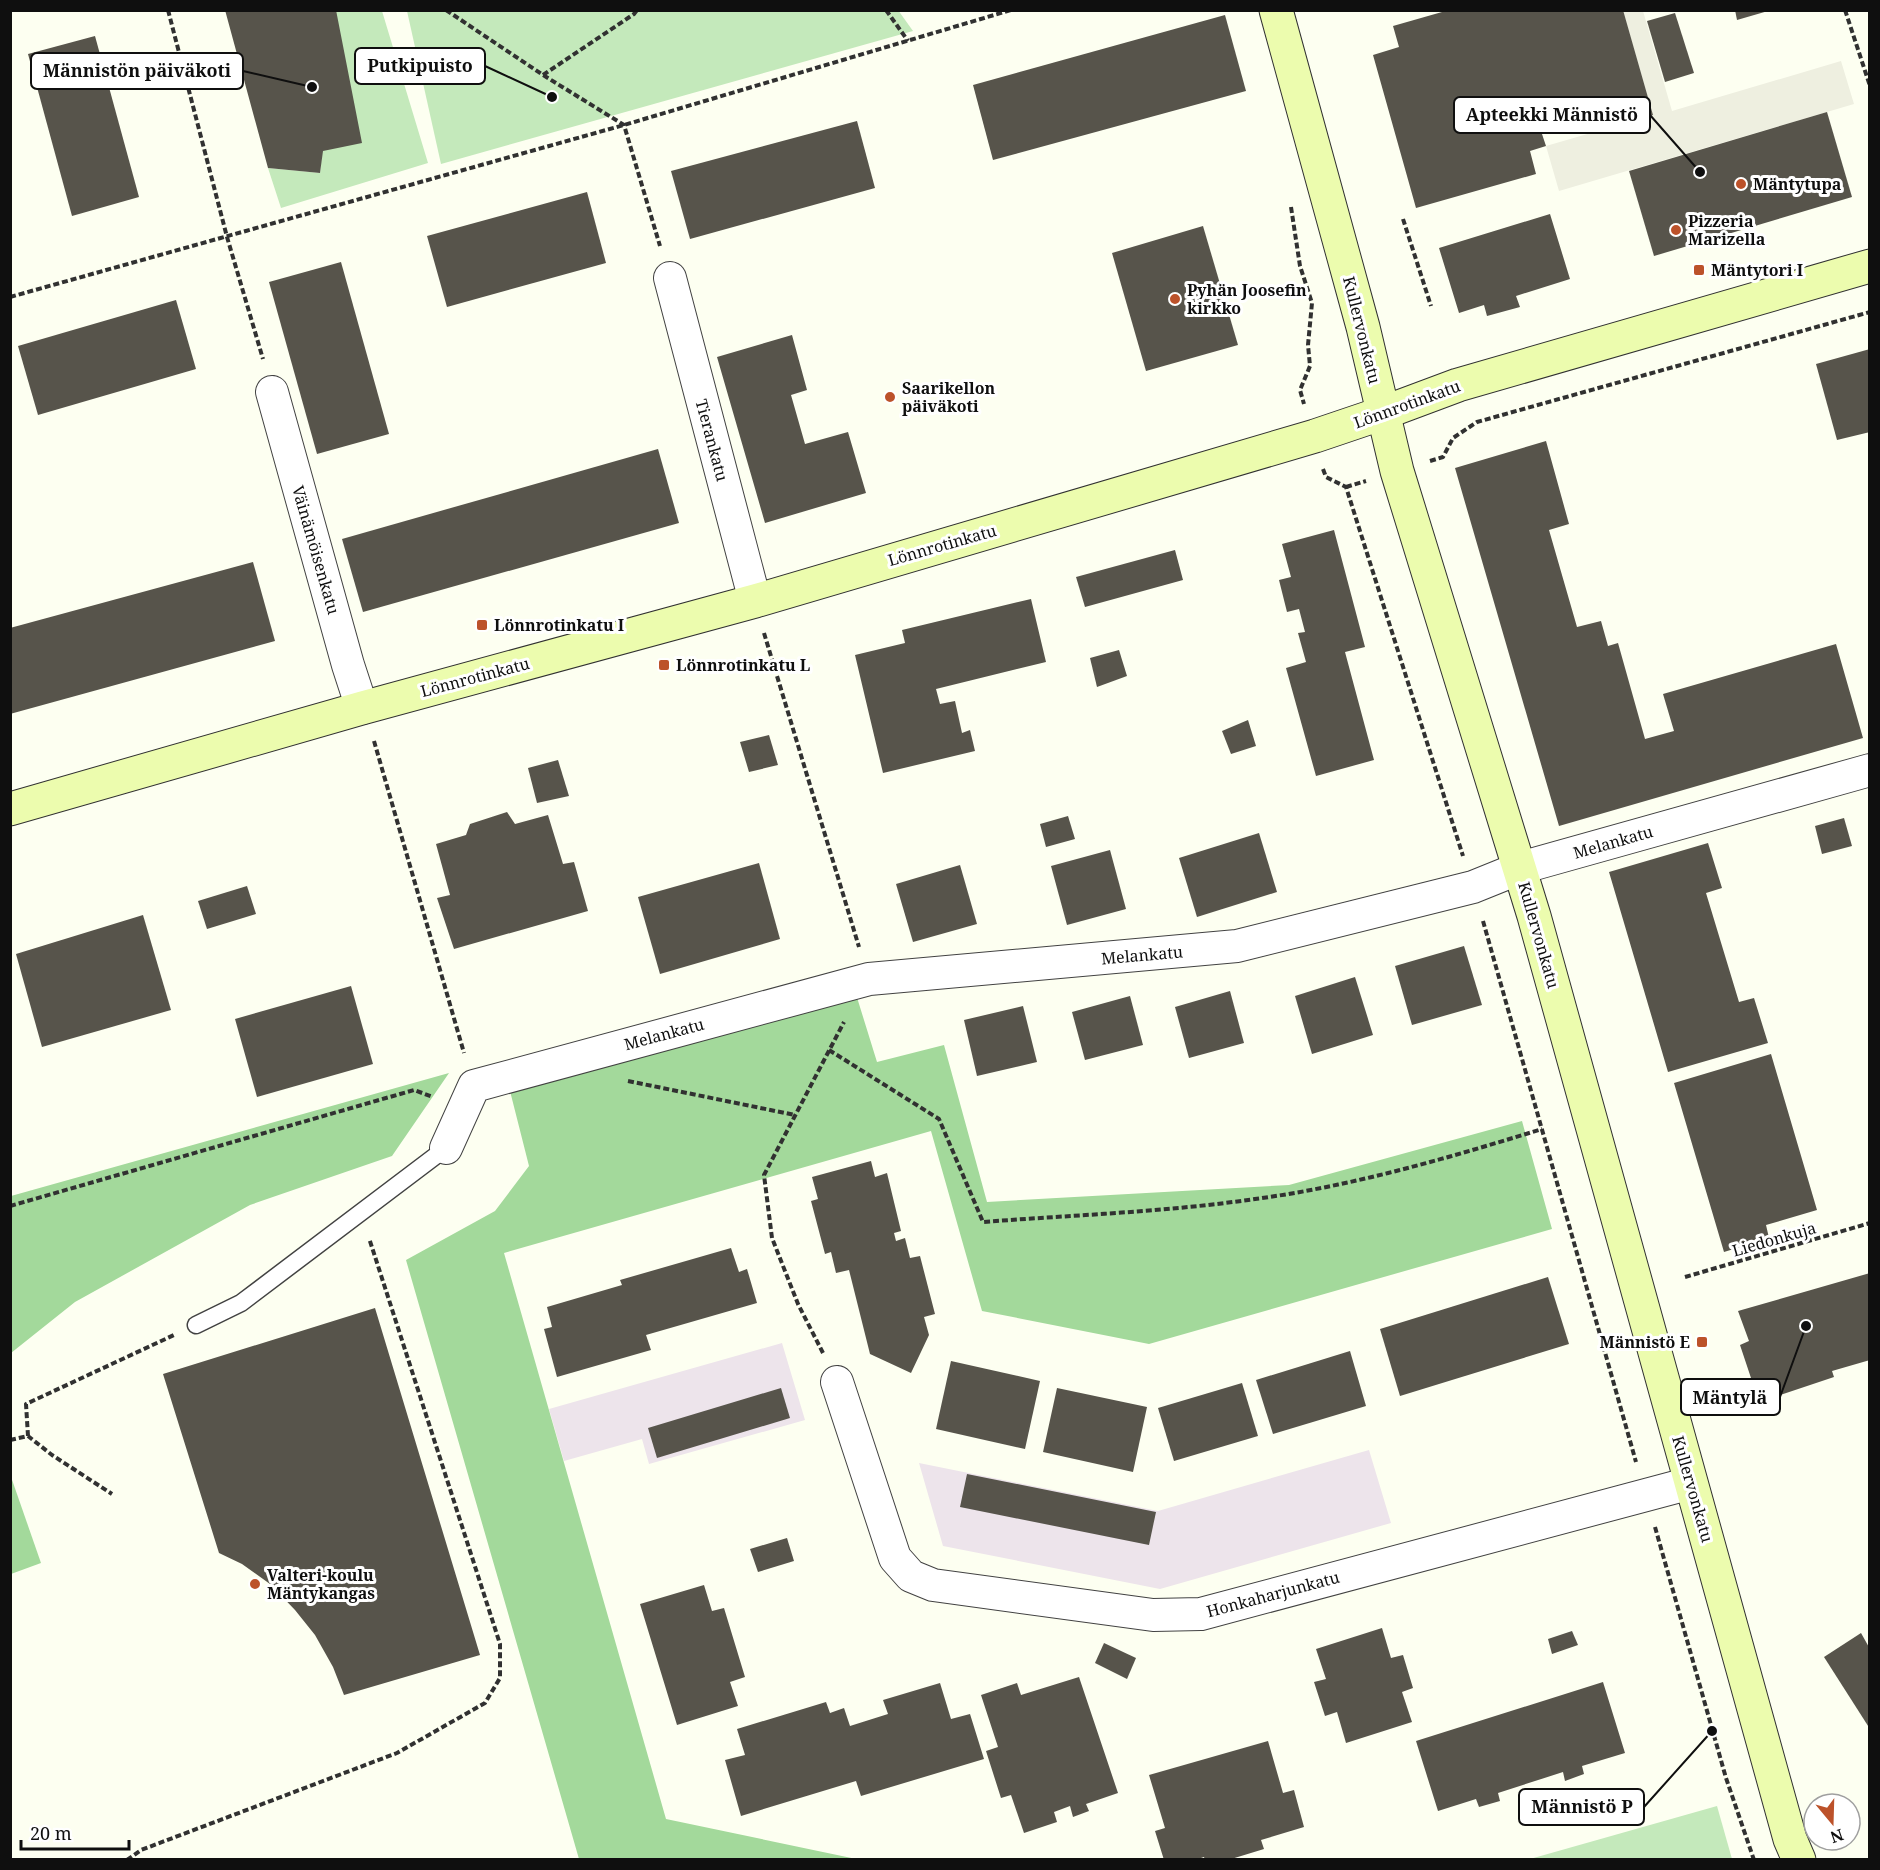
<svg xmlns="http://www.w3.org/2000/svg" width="1880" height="1870" viewBox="0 0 1880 1870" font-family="'Noto Serif',serif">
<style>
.industrial{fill:#ede4eb}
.green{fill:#c4e9bb}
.forest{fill:#a3d99b}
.plaza{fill:#eeefe0}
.building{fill:#57544b}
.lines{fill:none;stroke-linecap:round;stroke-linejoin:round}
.lane-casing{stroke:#424242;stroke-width:19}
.street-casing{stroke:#424242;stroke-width:34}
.secondary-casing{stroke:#313131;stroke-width:35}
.path{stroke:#313131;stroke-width:4;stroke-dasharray:6 3;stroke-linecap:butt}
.lane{stroke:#fff;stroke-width:16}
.street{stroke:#fff;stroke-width:32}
.secondary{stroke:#ecfcae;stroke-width:33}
.poi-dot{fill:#bc522a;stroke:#fff;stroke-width:2}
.labels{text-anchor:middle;stroke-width:6;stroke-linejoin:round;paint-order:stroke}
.poi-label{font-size:16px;font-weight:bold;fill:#0f0f0f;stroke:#fff;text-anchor:start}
.street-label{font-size:16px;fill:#0f0f0f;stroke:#fff}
.leader{fill:none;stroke:#0f0f0f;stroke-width:2}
.callout-dot{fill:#0f0f0f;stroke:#fff;stroke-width:2}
.callout{fill:#fff;stroke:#0f0f0f;stroke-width:2}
.callout-label{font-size:18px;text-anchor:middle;font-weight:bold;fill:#0f0f0f}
</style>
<rect width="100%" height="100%" fill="#fdfff1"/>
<!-- industrial -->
<g class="industrial">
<path d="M782,1343L805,1420L649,1464L642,1439L564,1461L549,1409Z"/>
<path d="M1369,1450L1391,1523L1160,1589L943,1546L919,1463L1158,1511Z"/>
</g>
<!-- green -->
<g class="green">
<path d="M898,10L913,31L441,164L407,11Z"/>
<path d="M336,11H382L428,163L281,208L268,168L320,173Z"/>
<path d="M1717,1806L1732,1859H1530Z"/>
</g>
<!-- forest -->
<g class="forest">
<path d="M855,991L877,1062L944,1045L987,1202L1289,1185L1522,1121L1552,1229L1149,1344L982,1311L931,1131L504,1253L666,1819L861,1860L579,1859L406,1260L495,1211L529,1166L510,1091Z"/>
<path d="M449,1073L392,1156L250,1205L75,1302L11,1353V1196Z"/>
<path d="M10,1474L41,1563L11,1574H10Z"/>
</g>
<!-- plaza -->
<path class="plaza" d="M1623,11H1643L1672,111L1841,61L1854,104L1559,191L1546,146L1653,115Z"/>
<!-- building -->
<g class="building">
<path d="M225,10H336L362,143L323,151L320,173L268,168Z"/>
<path d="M1449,10H1623L1653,115L1609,128L1605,113L1541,131L1546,146L1530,151L1536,174L1416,208L1373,55L1399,47L1393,26Z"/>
<path d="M1735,10H1768V11L1737,20Z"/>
<path d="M1675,13L1694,73L1665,82L1647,21Z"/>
<path d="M1225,15L1246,91L993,160L973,85Z"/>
<path d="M95,36L139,197L72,216L28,54Z"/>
<path d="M1827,112L1852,197L1654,256L1629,171Z"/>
<path d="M857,121L875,188L690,239L671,171Z"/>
<path d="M587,192L606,263L447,307L427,236Z"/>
<path d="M1550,214L1570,279L1516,296L1520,307L1487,316L1484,305L1459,313L1439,248Z"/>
<path d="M1203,226L1238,345L1146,371L1112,253Z"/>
<path d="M341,262L389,434L317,454L269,282Z"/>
<path d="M176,300L196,369L38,415L18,346Z"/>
<path d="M792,335L807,390L791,395L805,444L848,432L866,493L765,523L717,357Z"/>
<path d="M1870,349V432L1837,440L1816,364Z"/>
<path d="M1546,441L1569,524L1549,530L1577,627L1601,621L1608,646L1618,643L1645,739L1674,731L1663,694L1836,644L1863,738L1559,826L1455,468Z"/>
<path d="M658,449L679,523L363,612L342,539Z"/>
<path d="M1334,530L1365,647L1345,652L1374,760L1316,776L1286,668L1306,662L1298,633L1305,632L1299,609L1287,612L1279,580L1291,577L1282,544Z"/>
<path d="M1175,550L1183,580L1085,607L1076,577Z"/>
<path d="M253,562L275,641L10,714V628Z"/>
<path d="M1031,599L1046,662L936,689L940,704L955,701L962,733L970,730L975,751L883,773L855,655L905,643L902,630Z"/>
<path d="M1119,650L1127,676L1097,687L1090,658Z"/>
<path d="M1248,720L1256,746L1231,754L1222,731Z"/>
<path d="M769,735L778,765L749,772L740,742Z"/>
<path d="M558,760L569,796L537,803L528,768Z"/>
<path d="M507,812L515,824L548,815L563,864L574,862L588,911L454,949L437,898L450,895L436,844L466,835L470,824Z"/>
<path d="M1068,816L1075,839L1046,847L1040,824Z"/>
<path d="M1844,818L1852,846L1822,854L1815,826Z"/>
<path d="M1259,833L1277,892L1197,917L1179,858Z"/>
<path d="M1708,843L1722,888L1706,893L1739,1002L1754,998L1768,1043L1668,1072L1609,872Z"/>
<path d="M1110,850L1126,909L1067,925L1051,866Z"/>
<path d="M759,863L780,939L660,974L638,897Z"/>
<path d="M960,865L977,924L913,942L896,884Z"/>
<path d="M247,886L256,914L207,929L198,901Z"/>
<path d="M143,915L171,1010L42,1047L16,954Z"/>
<path d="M1464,946L1482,1005L1412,1025L1395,966Z"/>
<path d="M1355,977L1373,1035L1312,1054L1295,996Z"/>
<path d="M351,986L373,1064L257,1097L235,1019Z"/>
<path d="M1230,991L1244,1043L1189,1058L1175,1007Z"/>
<path d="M1130,996L1143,1045L1085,1060L1072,1012Z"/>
<path d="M1023,1006L1037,1062L977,1076L964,1020Z"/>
<path d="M1771,1054L1817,1210L1766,1225L1769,1238L1724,1252L1674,1083Z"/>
<path d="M871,1161L875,1177L887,1173L901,1231L894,1233L896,1241L905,1238L910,1258L920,1256L935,1314L924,1317L929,1335L911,1373L870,1354L849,1270L836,1273L831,1252L825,1254L811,1201L818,1199L812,1177Z"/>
<path d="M731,1248L739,1272L747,1269L757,1303L646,1335L651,1350L557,1377L544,1329L552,1327L547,1307L622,1285L620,1280Z"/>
<path d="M1870,1273V1360L1832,1371L1834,1377L1759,1402L1740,1345L1749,1341L1738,1311Z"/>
<path d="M1548,1277L1569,1344L1400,1396L1380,1329Z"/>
<path d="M375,1308L480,1655L344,1695L333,1667L315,1635L295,1610L270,1584L242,1564L219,1553L163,1374Z"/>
<path d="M1350,1351L1366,1406L1273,1434L1256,1380Z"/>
<path d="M951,1361L1040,1381L1025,1449L936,1429Z"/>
<path d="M1242,1383L1258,1436L1174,1461L1158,1408Z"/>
<path d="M781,1388L790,1418L657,1458L648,1428Z"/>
<path d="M1057,1388L1147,1407L1133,1472L1043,1452Z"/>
<path d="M967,1474L1156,1512L1149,1545L960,1507Z"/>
<path d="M787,1538L794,1561L758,1572L750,1549Z"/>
<path d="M704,1585L712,1611L724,1608L745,1677L730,1682L738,1706L677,1725L640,1604Z"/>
<path d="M1382,1628L1391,1658L1403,1655L1413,1688L1402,1692L1412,1722L1346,1743L1337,1712L1325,1716L1314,1682L1326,1679L1316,1649Z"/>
<path d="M1572,1631L1578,1645L1552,1654L1548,1639Z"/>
<path d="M1861,1633L1870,1649V1729L1824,1657Z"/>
<path d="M1104,1643L1136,1658L1127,1679L1095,1663Z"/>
<path d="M1079,1677L1118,1793L1086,1804L1089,1811L1073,1817L1070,1806L1054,1812L1057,1822L1024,1833L1011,1795L1001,1798L986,1751L998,1747L981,1695L1017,1683L1021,1695Z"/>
<path d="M1603,1682L1625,1753L1582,1766L1584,1774L1565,1781L1563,1772L1498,1793L1500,1801L1479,1807L1476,1799L1438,1811L1416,1741Z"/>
<path d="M940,1683L951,1719L970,1714L984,1759L861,1796L856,1781L741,1816L725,1760L745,1755L737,1729L826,1702L830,1713L844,1708L850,1726L888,1714L883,1700Z"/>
<path d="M1268,1741L1283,1793L1294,1790L1304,1827L1261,1840L1264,1849L1228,1860H1205L1204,1857L1195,1860H1164L1155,1831L1165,1828L1149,1775Z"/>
</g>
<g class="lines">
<!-- lane casing -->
<g class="lane-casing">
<path id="lane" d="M196,1325L241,1303L446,1148"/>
</g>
<!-- street casing -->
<g class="street-casing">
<g id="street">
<path d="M670,278L755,601"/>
<path d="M272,392L348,665L362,708"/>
<path d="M446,1148L474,1086L869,979L1237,946L1473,887L1520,868L1870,770"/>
<path d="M837,1382L895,1558L911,1576L933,1585L1153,1615L1201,1614L1691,1483"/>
</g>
</g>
<!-- secondary casing -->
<g class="secondary-casing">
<g id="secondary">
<path d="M1276,10L1363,327L1397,471L1534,916L1790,1839L1799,1860"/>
<path d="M10,809L362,708L755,601L1315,436L1383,413L1458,385L1870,266"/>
</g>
</g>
<!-- path -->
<g class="path">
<path d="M168,10L227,237L263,359"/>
<path d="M446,10L543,75L624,125L660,246"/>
<path d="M886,10L908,41"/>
<path d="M1845,10L1870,86"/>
<path d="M543,75L634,14L637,10"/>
<path d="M1291,207L1300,266L1312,303L1308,345L1310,366L1300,390L1304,404"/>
<path d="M1403,219L1431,306"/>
<path d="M10,297L624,125L1011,10"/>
<path d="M1430,461L1443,457L1453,438L1477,422L1870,312"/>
<path d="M1323,469L1326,477L1346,487L1463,856"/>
<path d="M1346,487L1366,481"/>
<path d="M764,633L859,947"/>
<path d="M374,741L464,1053"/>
<path d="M1483,921L1636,1462"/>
<path d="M829,1050L939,1119L983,1222C1073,1215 1166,1212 1255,1199C1353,1186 1448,1158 1542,1129"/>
<path d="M628,1081L795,1115"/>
<path d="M10,1206L414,1090L433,1097"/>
<path d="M1685,1277L1870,1223"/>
<path d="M823,1353L798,1304L772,1238L764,1175L844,1022"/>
<path d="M28,1436L26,1404L174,1335"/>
<path d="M10,1440L28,1436L52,1455L112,1494"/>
<path d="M1655,1527L1726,1778L1754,1860"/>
<path d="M127,1860L141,1850L397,1753L485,1703L500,1678V1644L369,1238"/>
</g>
<!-- lane -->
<use href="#lane" class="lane"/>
<!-- street -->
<use href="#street" class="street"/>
<!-- secondary -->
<use href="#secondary" class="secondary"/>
</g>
<!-- markers -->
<g class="poi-dot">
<circle cx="1741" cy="184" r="6"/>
<circle cx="1676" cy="230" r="6"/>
<rect x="1693" y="264" width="12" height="12" rx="3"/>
<circle cx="1175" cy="299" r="6"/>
<circle cx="890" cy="397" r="6"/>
<rect x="476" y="619" width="12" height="12" rx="3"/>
<rect x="658" y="659" width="12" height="12" rx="3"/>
<rect x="1696" y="1336" width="12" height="12" rx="3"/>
<circle cx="255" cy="1584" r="6"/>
</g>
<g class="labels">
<!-- poi labels -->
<g class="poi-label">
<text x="1753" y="190">Mäntytupa</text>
<text x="1688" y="227">Pizzeria<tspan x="1688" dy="18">Marizella</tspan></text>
<text x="1711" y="276">Mäntytori I</text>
<text x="1187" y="296">Pyhän Joosefin<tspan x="1187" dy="18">kirkko</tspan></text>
<text x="902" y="394">Saarikellon<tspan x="902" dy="18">päiväkoti</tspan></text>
<text x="494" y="631">Lönnrotinkatu I</text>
<text x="676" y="671">Lönnrotinkatu L</text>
<text x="1690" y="1348" text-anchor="end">Männistö E</text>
<text x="267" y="1581">Valteri-koulu<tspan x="267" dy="18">Mäntykangas</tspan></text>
</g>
<!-- street labels -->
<g class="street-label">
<text transform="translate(1362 330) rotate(76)" y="6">Kullervonkatu</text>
<text transform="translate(1407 404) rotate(-20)" y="6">Lönnrotinkatu</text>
<text transform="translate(712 440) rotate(75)" y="6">Tierankatu</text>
<text transform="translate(942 545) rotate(-16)" y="6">Lönnrotinkatu</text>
<text transform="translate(316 550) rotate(74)" y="6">Väinämöisenkatu</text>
<text transform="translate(475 677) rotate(-15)" y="6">Lönnrotinkatu</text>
<text transform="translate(1613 842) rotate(-16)" y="6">Melankatu</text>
<text transform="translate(1539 935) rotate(74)" y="6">Kullervonkatu</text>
<text transform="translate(1142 955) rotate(-5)" y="6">Melankatu</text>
<text transform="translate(664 1034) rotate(-15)" y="6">Melankatu</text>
<text transform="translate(1774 1239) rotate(-16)" y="6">Liedonkuja</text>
<text transform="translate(1693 1489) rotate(74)" y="6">Kullervonkatu</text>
<text transform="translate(1273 1594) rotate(-15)" y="6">Honkaharjunkatu</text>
</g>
</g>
<!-- callouts -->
<path class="leader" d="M552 97L485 66M312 87L243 71M1700 172L1650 115M1806 1326L1780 1397M1712 1731L1644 1807"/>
<g class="callout-dot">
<circle cx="552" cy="97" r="6"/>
<circle cx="312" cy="87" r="6"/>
<circle cx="1700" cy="172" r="6"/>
<circle cx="1806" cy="1326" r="6"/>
<circle cx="1712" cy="1731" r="6"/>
</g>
<g class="callout">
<rect x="355" y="48" width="130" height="36" rx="6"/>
<rect x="31" y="53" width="212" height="36" rx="6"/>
<rect x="1454" y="97" width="196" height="36" rx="6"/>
<rect x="1681" y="1379" width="99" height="36" rx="6"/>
<rect x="1519" y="1789" width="125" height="36" rx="6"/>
</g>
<g class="callout-label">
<text x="420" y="72">Putkipuisto</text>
<text x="137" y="77">Männistön päiväkoti</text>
<text x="1552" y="121">Apteekki Männistö</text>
<text x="1730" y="1404">Mäntylä</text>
<text x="1582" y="1813">Männistö P</text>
</g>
<!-- border -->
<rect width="1880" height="1870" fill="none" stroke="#0f0f0f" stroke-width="24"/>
<!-- north arrow -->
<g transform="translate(1832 1822) rotate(161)"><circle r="28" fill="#ffffff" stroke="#9f9f9f" stroke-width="1.5"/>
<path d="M0-4.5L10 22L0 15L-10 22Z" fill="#bc522a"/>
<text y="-9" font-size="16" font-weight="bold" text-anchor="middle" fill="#0f0f0f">N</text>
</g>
<!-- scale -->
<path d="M21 1840v9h108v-9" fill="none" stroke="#0f0f0f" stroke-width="3"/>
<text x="30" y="1840" font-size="18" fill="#0f0f0f" stroke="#ffffff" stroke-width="4.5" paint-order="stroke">20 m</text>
</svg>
